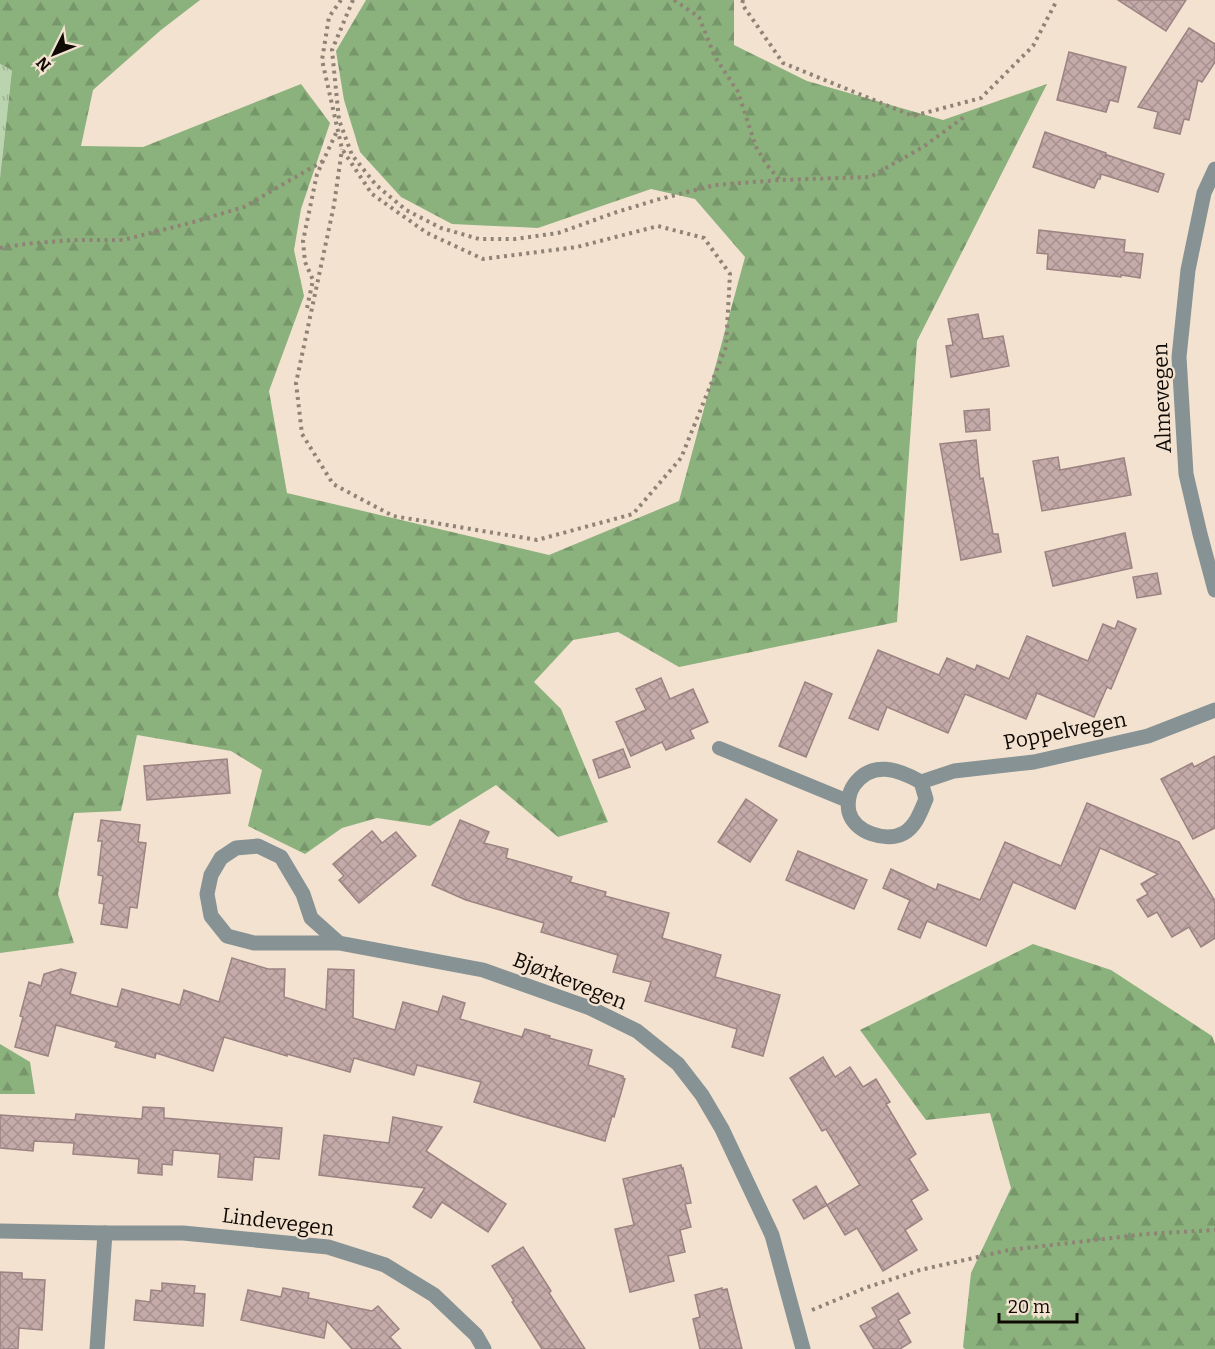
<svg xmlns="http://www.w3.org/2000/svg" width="1215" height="1349" viewBox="0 0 1215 1349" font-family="Bitter,serif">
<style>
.grass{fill:url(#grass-tufts)}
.forest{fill:url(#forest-firs)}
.building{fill:url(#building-cross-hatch);stroke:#9c8382;stroke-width:1.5}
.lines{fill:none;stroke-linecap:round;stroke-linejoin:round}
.path{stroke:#8f8376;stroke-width:4;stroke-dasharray:3 4.5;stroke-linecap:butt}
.lane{stroke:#869293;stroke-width:14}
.street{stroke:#869293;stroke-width:15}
.labels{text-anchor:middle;stroke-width:4.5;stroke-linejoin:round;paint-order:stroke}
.street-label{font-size:21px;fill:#100a05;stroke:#f3e2d0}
</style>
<defs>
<pattern id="grass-tufts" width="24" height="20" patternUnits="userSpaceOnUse" patternTransform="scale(1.5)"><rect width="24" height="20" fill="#b9d4af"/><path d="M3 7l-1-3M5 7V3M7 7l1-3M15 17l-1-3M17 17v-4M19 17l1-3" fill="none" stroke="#9eb595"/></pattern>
<pattern id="forest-firs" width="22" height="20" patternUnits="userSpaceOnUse" patternTransform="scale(1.5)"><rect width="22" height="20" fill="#8bb17d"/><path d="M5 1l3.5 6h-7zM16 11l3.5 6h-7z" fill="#77976b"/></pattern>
<pattern id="building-cross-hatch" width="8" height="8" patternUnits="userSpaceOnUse" patternTransform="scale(1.5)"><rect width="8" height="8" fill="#c4aaa8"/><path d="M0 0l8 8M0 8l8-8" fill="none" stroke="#a7918f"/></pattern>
</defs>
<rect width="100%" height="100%" fill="#f3e2d0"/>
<!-- grass -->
<path class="grass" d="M0,64L12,70L0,178Z"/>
<!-- forest -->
<g class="forest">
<path d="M0,0H200L161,30L93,90L81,146L143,147L301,84L330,123L301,209L294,250L304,296L269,391L287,493L549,555L679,501L745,257L695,199L651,189L538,228L452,224L401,197L360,152L344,100L336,51L366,0H734V45L807,81L943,120L1047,84L917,341L897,622L679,667L618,632L573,640L534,682L561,709L608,822L558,837L496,785L430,826L377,818L342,828L305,854L248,826L262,770L231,751L137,735L121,811L74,813L58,894L74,943L0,953V178L12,70L0,64Z"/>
<path d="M1033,944L1111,970L1212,1036L1215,1044V1349H965L963,1347L971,1273L1011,1188L990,1113L926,1120L860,1030Z"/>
<path d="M0,1044L30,1062L35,1094H0Z"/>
</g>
<!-- building -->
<g class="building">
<path d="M1118,0H1186L1166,31Z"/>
<path d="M1189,28L1215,44V62L1202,82L1198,80L1189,120L1184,119L1180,134L1154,128L1158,112L1138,107Z"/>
<path d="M1069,52L1126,67L1118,102L1110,100L1106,112L1057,100Z"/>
<path d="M1045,132L1106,153L1105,158L1107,155L1164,174L1158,192L1101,174L1100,179H1098L1094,188L1033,167Z"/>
<path d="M1039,230L1125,240L1124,252L1143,254L1140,278L1121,275V277L1047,269L1048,254L1037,253Z"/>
<path d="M978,314L983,339L1003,336L1009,366L951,377L946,346L953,345L948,319Z"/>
<path d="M989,409L990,430L966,432L964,411Z"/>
<path d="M976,440L980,479L983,478L993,534H998L1001,552L961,560L940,444Z"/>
<path d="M1058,457L1060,470L1124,458L1131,495L1042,511L1033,461Z"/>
<path d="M1125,533L1132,568L1053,586L1045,552Z"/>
<path d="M1157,573L1161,594L1137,598L1133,577Z"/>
<path d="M1118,621L1136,629L1111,689L1107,687L1094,717L1037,693L1026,719L965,694L948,733L887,707L878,730L849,718L878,650L939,675L947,658L975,670L977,665L1009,679L1027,636L1088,661L1103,624L1115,629Z"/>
<path d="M661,678L670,699L693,689L708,722L690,730L694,738L666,750L662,742L631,756L616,722L646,710L636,689Z"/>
<path d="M805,682L832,694L806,757L779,746Z"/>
<path d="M623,749L630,767L599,778L593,760Z"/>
<path d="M1215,756V828L1193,839L1161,779L1192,763L1194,767Z"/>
<path d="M227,759L230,793L147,800L144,766Z"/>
<path d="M746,799L777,820L750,862L718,842Z"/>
<path d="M1087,803L1179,842L1215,901V938L1201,947L1189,927L1172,937L1157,912L1148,917L1137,900L1148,894L1141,884L1158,874L1100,848L1075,909L1013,882L986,946L927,921L920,938L898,929L910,900L883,888L891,869L936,890L938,884L980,900L1005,842L1061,866Z"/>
<path d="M101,820L140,825L138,842L146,843L137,908L130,907L127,928L101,924L104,904L99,903L103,876L98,875L102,841H98Z"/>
<path d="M460,820L489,832L484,843L508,849L506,858L572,877L570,882L606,892L605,896L669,913L662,938L721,955L715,977L780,995L763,1056L732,1047L737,1029L645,1001L651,982L613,972L618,955L541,932L544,923L466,900L432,885Z"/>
<path d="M372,831L382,843L396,832L416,856L359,903L339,880L344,876L333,864Z"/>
<path d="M798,851L867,880L854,909L786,880Z"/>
<path d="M232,958L268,969H285L284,997L326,1010L328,969L354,970L353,1018L395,1030L403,1002L438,1012L443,996L465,1003L460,1019L522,1037L525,1029L550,1036L549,1038L592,1050L588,1065L623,1076V1078L625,1079L614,1117L612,1116L605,1141L474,1102L481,1082L417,1065L414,1075L354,1058L350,1072L287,1054V1056L224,1037L213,1071L156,1053L155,1058L115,1047L117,1042L56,1025L48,1056L15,1047L23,1017L20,1016L29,982L41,986L44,974L61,969L76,973L70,994L117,1007L122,989L180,1005L184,990L219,1002Z"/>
<path d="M823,1057L835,1077L850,1067L863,1087L876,1079L890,1102L886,1104L916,1154L909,1159L928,1190L911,1200L922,1219L905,1230L917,1250L883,1271L857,1228L845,1235L827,1205L804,1219L793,1200L816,1186L827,1205L860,1185L826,1129L822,1131L790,1078Z"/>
<path d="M143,1107L164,1108V1118L282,1128L279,1159L254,1157L252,1180L218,1177L220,1154L173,1150L172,1165L162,1164V1175L138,1173L139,1159L73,1154L74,1143L34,1141L33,1151L0,1148V1115L75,1120L76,1114L142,1119Z"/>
<path d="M393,1117L442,1127L426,1151L506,1204L488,1232L442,1202L431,1218L413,1207L425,1188L319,1175L324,1135L389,1143Z"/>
<path d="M681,1165L682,1169L683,1168L691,1203L685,1204L691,1227L680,1230L685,1252L668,1256L674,1281L630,1292L615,1229L634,1225L623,1179Z"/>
<path d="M523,1247L551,1291L549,1293L585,1349H542L512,1302L514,1301L492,1266Z"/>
<path d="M0,1272L22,1273V1279L45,1280L42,1330L19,1328L18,1349H0Z"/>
<path d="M162,1283L195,1286L194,1293L205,1294L203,1326L134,1320L136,1300L150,1302L151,1290L162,1291Z"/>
<path d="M283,1288L309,1293L308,1298L372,1311L378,1306L399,1329L390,1337L401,1349H352L327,1321L324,1338L241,1320L248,1290L281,1297Z"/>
<path d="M722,1288V1290L727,1289L742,1349H700L693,1319L700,1317L695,1295Z"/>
<path d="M898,1293L910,1313L898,1320L911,1342L900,1349H874L860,1326L877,1317L872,1308Z"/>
</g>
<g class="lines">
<!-- path -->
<g class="path">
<path d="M341,0L329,17L322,60L342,149L372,194L427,233L483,259L577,247L658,226L704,238L730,274L726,347L681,458L633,514L537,540L393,516L333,484L302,434L296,383L334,205L342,149"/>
<path d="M353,0L332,50L339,120L352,155L376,185L406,210L441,228L479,239H515L558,233L617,212L656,200L715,185L780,180L870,177L923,147L964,117"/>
<path d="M674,0L699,17L715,57L738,92L756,147L766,164L779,179"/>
<path d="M743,0L742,4L783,63L913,116L981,98L1033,46L1057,0"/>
<path d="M0,248L25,244L72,240H123L190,223L244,207L323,161"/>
<path d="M307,308L313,280L305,262L303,241L317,174L338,129"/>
<path d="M812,1310L865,1288L920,1270L1009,1250L1146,1234L1215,1230"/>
</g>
<!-- lane -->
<path class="lane" d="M719,748L848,801"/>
<!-- street -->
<g class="street">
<path d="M1215,169L1204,193L1188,270L1179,357L1186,474L1200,534L1215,590"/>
<path d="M921,782L926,799C921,811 916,826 904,833C886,843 854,832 849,812C847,803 849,792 854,785C872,760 898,769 921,782L954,771L1034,762L1148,736L1215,710"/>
<path d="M339,943L311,918L303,894L281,857L258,846L236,848L221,858L211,875L207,894L211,916L227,936L254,943H339L483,970L590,1008L637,1031L678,1064L702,1095L722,1129L772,1235L803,1349"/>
<path d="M0,1231L105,1233"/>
<path d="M97,1349L105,1233H183L328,1247L385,1265L434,1295L476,1335L484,1349"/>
</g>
</g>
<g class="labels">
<!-- street labels -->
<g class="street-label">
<text transform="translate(1162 398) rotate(-92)" y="7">Almevegen</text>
<text transform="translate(1065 731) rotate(-11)" y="7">Poppelvegen</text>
<text transform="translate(570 981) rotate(22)" y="7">Bjørkevegen</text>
<text transform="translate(278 1222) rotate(7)" y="7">Lindevegen</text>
</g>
</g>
<!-- north arrow -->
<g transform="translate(54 54) rotate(227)" stroke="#f3e2d0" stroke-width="4.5" paint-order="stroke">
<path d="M0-4.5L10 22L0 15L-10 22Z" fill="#100a05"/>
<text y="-9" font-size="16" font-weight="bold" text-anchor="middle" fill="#100a05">N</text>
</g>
<!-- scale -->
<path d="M999 1313v9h78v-9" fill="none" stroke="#100a05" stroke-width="3"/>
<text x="1008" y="1313" font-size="18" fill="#100a05" stroke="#f3e2d0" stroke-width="4.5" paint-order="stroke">20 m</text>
</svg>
